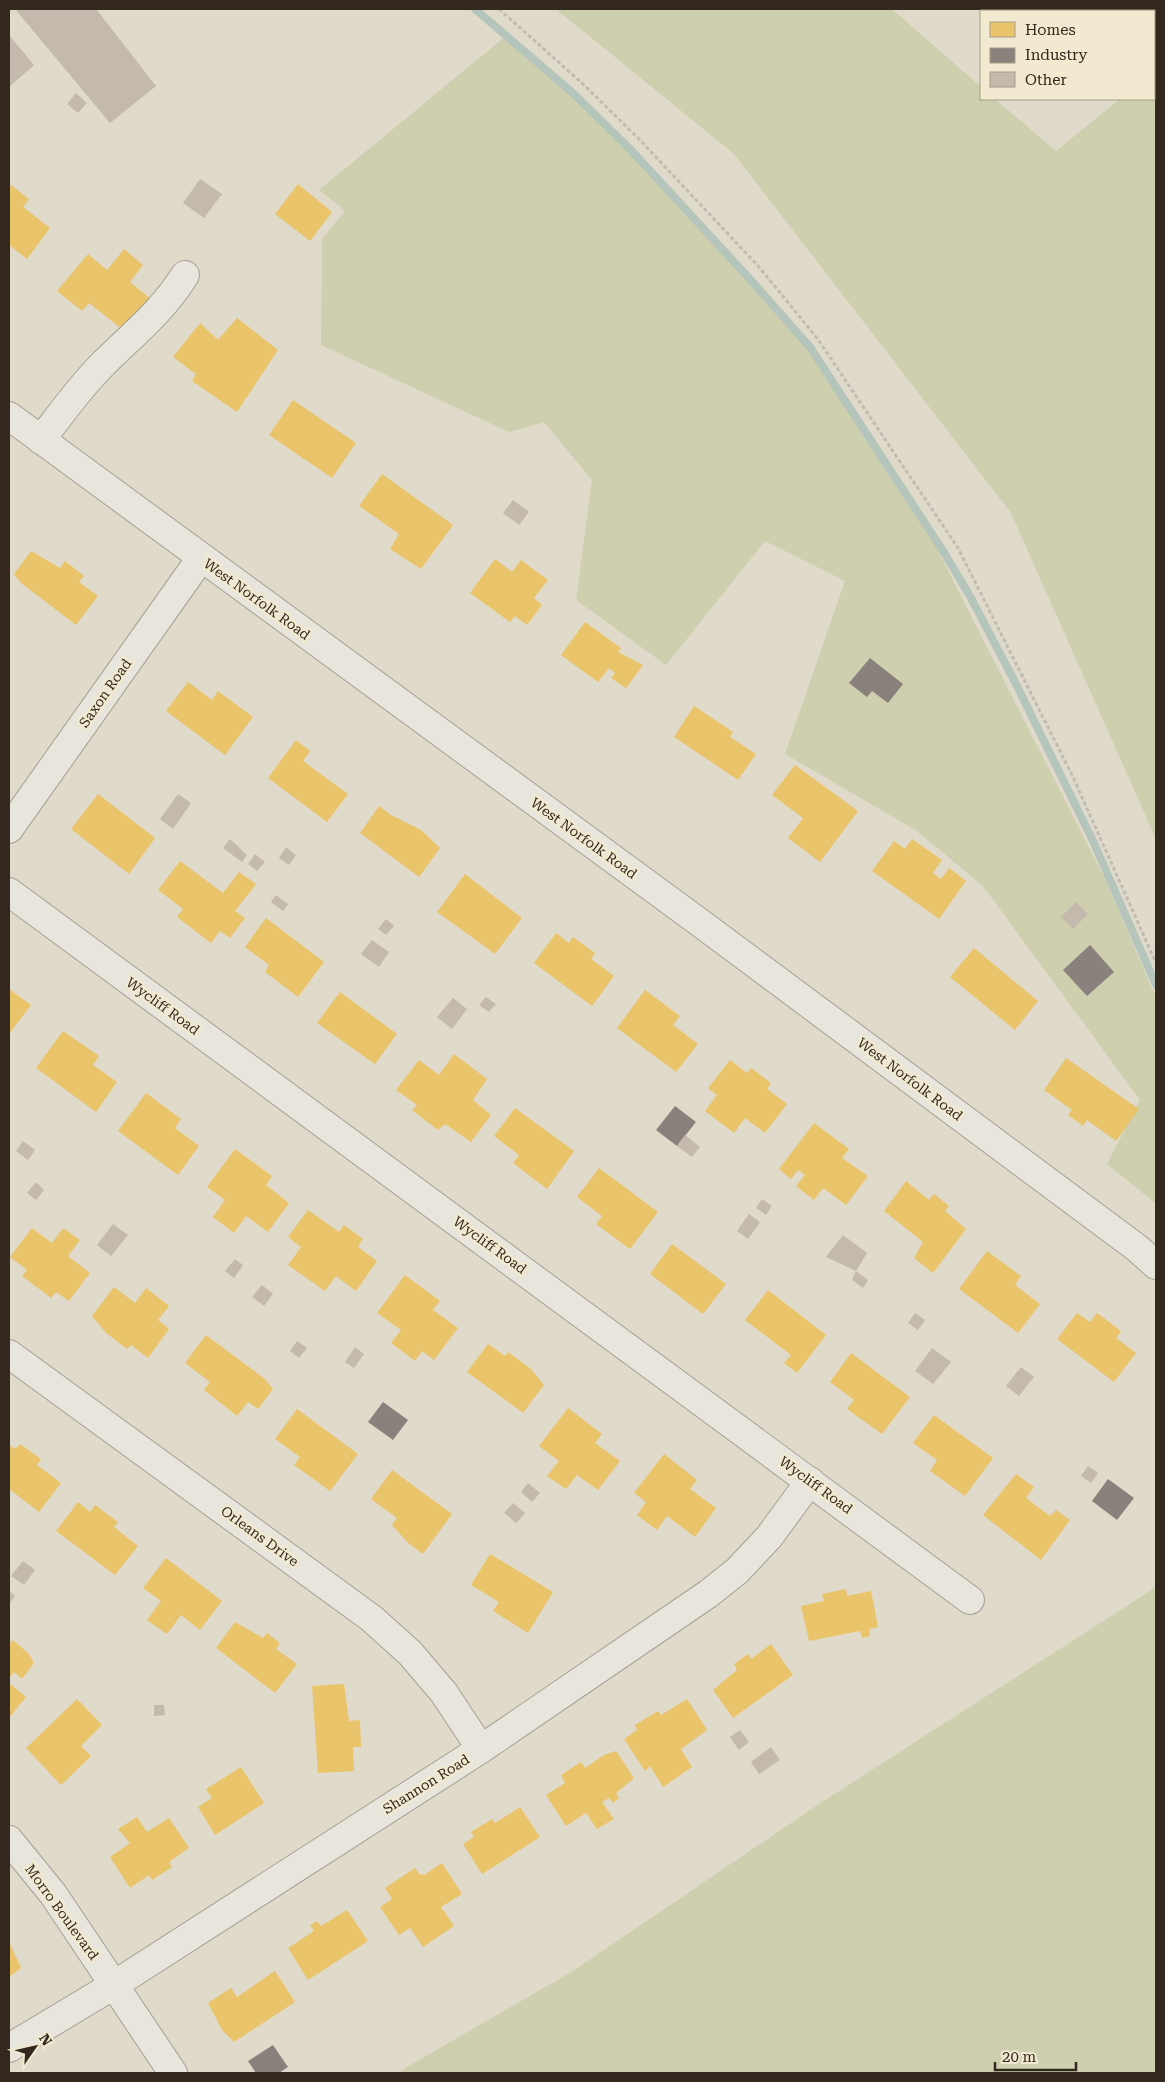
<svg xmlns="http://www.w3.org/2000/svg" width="1165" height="2082" viewBox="0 0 1165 2082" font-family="'Roboto Serif',serif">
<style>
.green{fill:#cdcfae}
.homes{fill:#e9c46a}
.industry{fill:#8a817c}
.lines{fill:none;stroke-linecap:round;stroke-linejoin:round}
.stream{stroke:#b5c5bc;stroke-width:8}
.building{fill:#c3b9ac}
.minor-casing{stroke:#a59f94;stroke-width:30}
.path{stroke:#c1bcb3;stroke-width:3;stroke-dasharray:4 2.5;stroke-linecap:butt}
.minor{stroke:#e8e5dc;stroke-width:28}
.labels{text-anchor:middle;stroke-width:5;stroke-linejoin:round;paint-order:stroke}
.street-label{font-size:14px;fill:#32281d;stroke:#f1e9d0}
</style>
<rect width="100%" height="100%" fill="#e0daca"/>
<!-- green -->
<g class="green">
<path d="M556,9H892L981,87V99H995L1056,151L1120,99H1154V71L1156,69V839L1011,513L734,154Z"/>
<path d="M506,36L630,151L803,340L936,547L1106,881L1156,998V1204L1107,1164L1140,1100L983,886L917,831L785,754L845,581L765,541L666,665L576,600L592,480L544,422L509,432L321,345L322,239L345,211L319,190Z"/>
<path d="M1156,1587V2073H400L407,2067L573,1971L819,1804Z"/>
</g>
<!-- homes -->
<g class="homes">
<path d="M298,184L332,212L310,241L275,214Z"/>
<path d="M11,185L29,199L23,207L50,228L27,259L9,245V188Z"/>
<path d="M124,249L143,265L130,282L153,301L128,334L89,303L82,311L57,291L88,254L107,270Z"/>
<path d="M237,318L278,350L237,412L192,381L196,374L173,357L200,323L218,340Z"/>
<path d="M293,400L356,443L332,478L269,435Z"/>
<path d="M382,474L453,525L421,569L390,549L399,534L359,506Z"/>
<path d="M31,551L60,568L65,561L84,576L79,582L98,596L76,625L21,583L14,574Z"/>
<path d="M495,559L512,572L521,560L548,580L534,598L542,605L527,625L515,616L510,622L470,593Z"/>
<path d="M585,622L621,648L618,652L643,665L626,688L611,678L615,673L609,668L598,682L561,655Z"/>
<path d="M188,682L212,700L218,691L253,717L225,755L166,711Z"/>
<path d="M694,706L733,732L730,737L756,754L738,780L674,737Z"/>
<path d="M296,740L310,751L303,761L348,794L327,822L268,778Z"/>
<path d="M795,765L858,811L820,862L788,838L803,818L772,795Z"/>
<path d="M98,794L155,838L129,874L71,829Z"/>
<path d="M379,806L391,815L421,830L440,848L419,877L360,833Z"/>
<path d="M912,839L942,860L933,873L941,879L949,868L966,881L939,919L872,871L894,841L905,849Z"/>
<path d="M180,861L223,893L239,872L256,884L235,911L245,918L230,938L220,931L211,943L177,917L183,909L158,890Z"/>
<path d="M465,874L522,918L495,954L437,912Z"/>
<path d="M266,918L324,962L298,997L265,972L269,965L245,947Z"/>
<path d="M556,933L569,943L573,937L595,953L591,959L614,976L592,1006L534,963Z"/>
<path d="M974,948L1038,1001L1015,1030L950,977Z"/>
<path d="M9,989L31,1005L9,1034Z"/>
<path d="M645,990L680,1016L673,1025L698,1044L676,1072L617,1028Z"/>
<path d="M340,992L397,1034L375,1064L317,1023Z"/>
<path d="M63,1031L99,1056L93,1065L117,1082L96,1112L36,1068Z"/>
<path d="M454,1054L487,1079L473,1100L491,1115L471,1142L445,1124L438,1130L412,1110L417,1105L396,1090L419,1060L439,1075Z"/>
<path d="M1066,1058L1139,1109L1116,1141L1087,1120L1083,1126L1068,1115L1072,1110L1044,1090Z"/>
<path d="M730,1060L747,1073L751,1068L771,1083L767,1089L787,1104L765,1133L745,1118L734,1133L705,1111L717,1095L708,1088Z"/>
<path d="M146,1093L181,1119L175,1128L199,1146L178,1175L118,1131Z"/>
<path d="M515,1108L574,1151L547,1189L513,1163L519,1155L494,1136Z"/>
<path d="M814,1123L849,1149L842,1158L868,1176L846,1205L823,1188L814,1200L796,1186L805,1175L798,1170L791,1179L779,1169Z"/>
<path d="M235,1149L272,1176L266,1185L289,1203L268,1232L246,1216L234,1233L213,1217L225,1200L207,1187Z"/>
<path d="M599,1168L658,1212L630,1249L596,1224L602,1216L577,1197Z"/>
<path d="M906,1181L929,1200L934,1194L949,1206L945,1211L966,1229L933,1273L914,1258L923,1242L884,1211Z"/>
<path d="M308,1210L339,1232L344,1225L363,1239L358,1247L377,1261L356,1291L336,1276L325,1291L288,1265L301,1247L288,1237Z"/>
<path d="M32,1228L52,1243L63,1228L80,1240L68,1256L90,1273L69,1301L56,1292L51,1298L22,1276L27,1270L10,1257Z"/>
<path d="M672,1244L726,1284L703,1314L650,1274Z"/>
<path d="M987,1251L1021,1276L1015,1285L1040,1304L1018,1333L959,1289Z"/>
<path d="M405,1275L440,1301L433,1310L458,1328L434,1360L422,1351L415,1361L391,1343L401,1330L377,1313Z"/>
<path d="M114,1287L135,1303L146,1288L169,1306L158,1320L169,1329L148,1358L131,1345L127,1349L106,1333L92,1316Z"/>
<path d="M768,1290L826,1335L797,1373L784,1363L791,1355L745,1320Z"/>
<path d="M1077,1313L1090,1322L1097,1313L1121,1331L1116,1338L1136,1353L1114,1382L1057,1339Z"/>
<path d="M206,1335L265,1379L273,1389L258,1409L248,1402L237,1416L204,1390L210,1382L185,1363Z"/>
<path d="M488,1344L505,1356L508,1352L531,1369L544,1385L523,1413L467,1372Z"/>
<path d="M851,1353L910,1397L882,1434L847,1409L854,1400L830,1382Z"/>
<path d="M568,1408L602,1434L595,1443L620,1461L598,1490L577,1475L566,1489L547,1476L559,1461L539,1446Z"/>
<path d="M297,1409L358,1454L330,1491L294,1465L300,1457L275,1439Z"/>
<path d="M934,1415L993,1458L965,1496L930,1471L937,1460L913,1443Z"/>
<path d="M20,1444L41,1459L37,1465L61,1483L39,1512L9,1489V1445L15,1449Z"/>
<path d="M664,1454L697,1480L690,1489L716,1508L695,1537L667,1516L657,1530L637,1515L646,1502L634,1493Z"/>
<path d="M392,1470L452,1514L423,1554L408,1543L392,1525L397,1518L371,1499Z"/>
<path d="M1016,1474L1034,1487L1026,1498L1050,1516L1056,1510L1070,1520L1041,1560L983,1515Z"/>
<path d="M78,1502L90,1512L95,1505L118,1522L114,1527L138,1546L115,1575L56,1531Z"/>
<path d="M490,1554L553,1592L528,1633L493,1611L499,1602L471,1585Z"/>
<path d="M166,1558L222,1601L200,1630L181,1615L167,1634L147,1620L161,1601L143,1588Z"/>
<path d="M846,1589L847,1596L871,1591L878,1627L869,1629L870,1636L862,1638L860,1631L809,1641L801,1606L824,1601L822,1594Z"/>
<path d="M235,1622L263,1638L267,1633L280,1643L276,1649L297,1664L275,1693L216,1648Z"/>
<path d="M13,1640L29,1654L34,1663L22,1679L14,1672L9,1678V1645Z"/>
<path d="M771,1644L793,1675L733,1718L713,1690L737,1670L734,1664L748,1654L751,1659Z"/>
<path d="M9,1683L26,1697L9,1718Z"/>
<path d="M344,1684L349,1721L360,1720L361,1747H353L354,1771L318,1773L312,1686Z"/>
<path d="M77,1699L102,1725L81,1746L91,1756L61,1785L26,1748Z"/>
<path d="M687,1699L707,1730L681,1749L692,1767L663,1787L650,1766L645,1771L624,1739L637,1730L635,1725L658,1711L661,1715Z"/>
<path d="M616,1751L634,1778L616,1793L619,1798L613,1803L609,1798L602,1802L614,1819L597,1829L586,1813L566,1826L546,1795L565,1783L561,1775L581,1762L585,1768L604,1755Z"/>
<path d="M241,1767L264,1803L215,1835L198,1807L212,1798L206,1789Z"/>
<path d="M520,1807L540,1837L482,1874L463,1844L474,1837L471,1832L492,1819L495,1823Z"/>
<path d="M137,1817L147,1832L169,1818L189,1848L169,1862L172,1867L152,1880L149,1875L130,1888L110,1857L130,1843L118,1829Z"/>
<path d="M442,1863L462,1894L441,1907L454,1926L423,1947L410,1928L399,1935L380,1907L392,1899L385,1888L415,1868L419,1874L424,1875Z"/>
<path d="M347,1910L368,1941L308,1980L288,1948L314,1931L310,1925L317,1921L321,1926Z"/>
<path d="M9,1942L21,1968L9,1977Z"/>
<path d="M275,1971L295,2002L234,2042L222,2030L208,2003L231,1988L237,1997Z"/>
</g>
<!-- industry -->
<g class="industry">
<path d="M870,658L903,684L888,703L872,691L867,697L849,683Z"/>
<path d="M1090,945L1114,972L1087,996L1063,970Z"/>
<path d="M675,1106L696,1122L677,1146L656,1130Z"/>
<path d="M383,1402L408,1420L393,1440L368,1422Z"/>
<path d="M1108,1479L1134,1498L1117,1520L1092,1501Z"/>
<path d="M273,2045L288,2067L279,2073H256L248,2061Z"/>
</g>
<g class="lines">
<!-- stream -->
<path class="stream" d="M475,9L574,94L630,149L748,277L810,347L945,554L971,598L1018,688L1093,841L1156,985"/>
</g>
<!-- building -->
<g class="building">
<path d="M15,9H96L156,86L110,123Z"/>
<path d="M9,35L34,65L9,87Z"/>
<path d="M76,93L87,103L78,113L67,104Z"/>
<path d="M200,179L222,194L204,218L183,203Z"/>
<path d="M513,500L529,512L519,525L503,513Z"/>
<path d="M178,794L191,803L173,829L160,819Z"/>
<path d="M230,839L247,855L242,862L223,848Z"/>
<path d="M286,847L296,855L289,865L279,858Z"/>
<path d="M255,854L265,862L257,871L248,864Z"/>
<path d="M276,895L288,904L283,911L271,902Z"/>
<path d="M1076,902L1088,914L1073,929L1061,917Z"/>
<path d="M386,919L394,926L386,935L378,929Z"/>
<path d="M372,940L389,952L379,967L361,954Z"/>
<path d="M486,997L496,1004L489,1012L479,1005Z"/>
<path d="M453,998L467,1009L452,1029L437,1017Z"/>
<path d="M685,1135L700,1147L692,1157L677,1146Z"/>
<path d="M23,1141L35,1150L28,1160L16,1151Z"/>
<path d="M36,1182L44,1190L36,1200L27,1193Z"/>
<path d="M762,1199L772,1206L766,1215L756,1208Z"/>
<path d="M749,1214L760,1222L748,1239L737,1231Z"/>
<path d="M113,1224L128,1235L111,1256L97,1245Z"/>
<path d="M843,1235L867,1253L856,1271L826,1257Z"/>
<path d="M235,1259L243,1265L234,1278L225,1271Z"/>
<path d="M856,1271L868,1280L863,1288L852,1280Z"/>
<path d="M262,1285L273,1294L264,1306L252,1297Z"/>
<path d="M915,1313L925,1320L918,1330L908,1323Z"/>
<path d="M297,1341L307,1348L299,1358L290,1351Z"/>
<path d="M355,1347L364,1354L354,1368L345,1362Z"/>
<path d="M932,1348L951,1362L933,1384L915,1371Z"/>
<path d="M1021,1367L1034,1377L1019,1396L1006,1386Z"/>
<path d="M1088,1466L1098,1473L1091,1483L1081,1476Z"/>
<path d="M528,1483L540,1493L532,1502L521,1492Z"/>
<path d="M513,1503L525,1513L516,1523L504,1513Z"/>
<path d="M23,1561L35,1570L24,1585L11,1576Z"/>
<path d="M9,1591L15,1596L9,1604Z"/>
<path d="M154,1705H164L165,1715L154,1716Z"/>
<path d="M740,1730L749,1742L739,1750L730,1737Z"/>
<path d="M771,1747L780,1760L759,1774L751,1762Z"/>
</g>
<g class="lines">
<!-- minor casing -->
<g class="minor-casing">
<g id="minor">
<path d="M9,416L699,922L1137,1248L1156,1265"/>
<path d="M41,440C60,415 79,388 102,365C132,335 162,312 185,275"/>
<path d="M9,829L201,558"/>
<path d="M9,892L970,1600"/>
<path d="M9,1354L371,1618L410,1653L444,1693L481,1749"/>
<path d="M9,1840L53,1894L173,2073"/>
<path d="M9,2048L114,1985L481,1749L708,1594L737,1571L769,1537L810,1481"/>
</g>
</g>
<!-- path -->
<path class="path" d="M499,9L583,84L639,139L759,267L817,338L958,548L1073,777L1156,963"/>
<!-- minor -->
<use href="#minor" class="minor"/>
</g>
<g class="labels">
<!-- street labels -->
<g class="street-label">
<text transform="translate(257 599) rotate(36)" y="5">West Norfolk Road</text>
<text transform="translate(105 693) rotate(-55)" y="5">Saxon Road</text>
<text transform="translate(584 838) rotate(36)" y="5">West Norfolk Road</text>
<text transform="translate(163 1006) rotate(36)" y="5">Wycliff Road</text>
<text transform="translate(910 1079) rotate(37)" y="5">West Norfolk Road</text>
<text transform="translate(490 1245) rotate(36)" y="5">Wycliff Road</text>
<text transform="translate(816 1485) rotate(36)" y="5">Wycliff Road</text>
<text transform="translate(260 1536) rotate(36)" y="5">Orleans Drive</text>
<text transform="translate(426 1784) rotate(-32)" y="5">Shannon Road</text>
<text transform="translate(62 1912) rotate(54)" y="5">Morro Boulevard</text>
</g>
</g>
<!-- border -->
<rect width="1165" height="2082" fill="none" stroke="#32281d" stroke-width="20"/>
<!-- legend -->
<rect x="980" y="10" width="175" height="90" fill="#f1e9d0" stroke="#a59c88"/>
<rect x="990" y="22" width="25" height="15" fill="#e9c46a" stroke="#a59c88"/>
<text x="1025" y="35" font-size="15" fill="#32281d">Homes</text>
<rect x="990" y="48" width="25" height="15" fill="#8a817c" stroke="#a59c88"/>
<text x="1025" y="60" font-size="15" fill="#32281d">Industry</text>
<rect x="990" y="72" width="25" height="15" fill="#c3b9ac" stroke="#a59c88"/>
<text x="1025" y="85" font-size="15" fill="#32281d">Other</text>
<!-- north arrow -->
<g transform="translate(35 2047) rotate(56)" stroke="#f1e9d0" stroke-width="4" paint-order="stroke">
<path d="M0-4L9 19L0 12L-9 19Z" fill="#32281d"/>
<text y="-8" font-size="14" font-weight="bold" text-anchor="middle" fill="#32281d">N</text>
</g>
<!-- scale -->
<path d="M995 2062v8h81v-8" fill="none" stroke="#32281d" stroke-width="2.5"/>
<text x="1002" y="2062" font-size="15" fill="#32281d" stroke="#f1e9d0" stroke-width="4" paint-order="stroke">20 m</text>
</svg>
